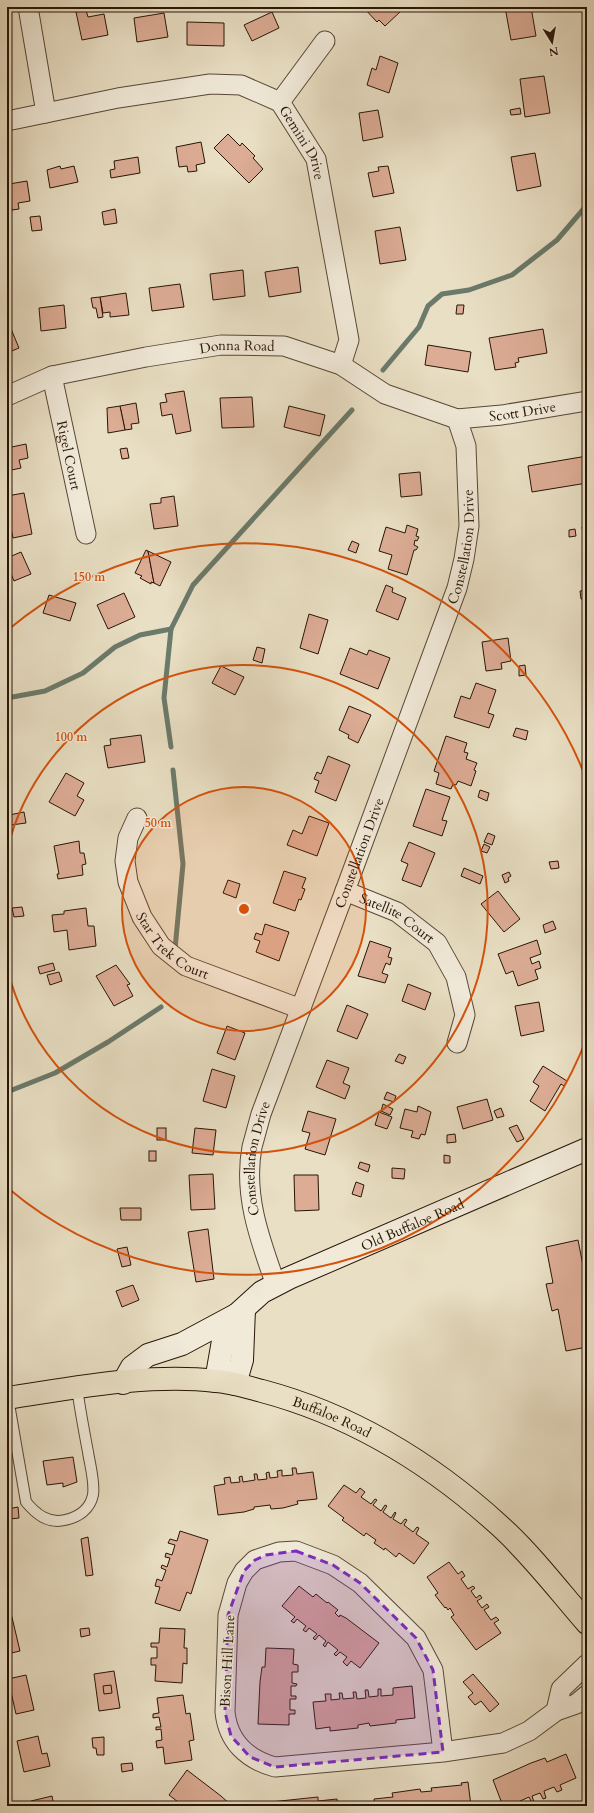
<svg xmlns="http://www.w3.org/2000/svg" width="594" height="1813" viewBox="0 0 594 1813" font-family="Cardo,serif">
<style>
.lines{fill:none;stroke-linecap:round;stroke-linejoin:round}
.stream{stroke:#6b7a6b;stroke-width:5}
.building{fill:#dcac95;stroke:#281506}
.lane-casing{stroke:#584836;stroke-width:12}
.street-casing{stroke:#584836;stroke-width:21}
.secondary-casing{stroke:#281506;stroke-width:24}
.primary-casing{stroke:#281506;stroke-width:24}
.lane{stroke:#f1ead9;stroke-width:10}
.street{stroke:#f1ead9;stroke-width:19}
.secondary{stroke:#f1ead9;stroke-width:22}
.primary{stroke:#e9dfc4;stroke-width:22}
.marked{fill:#7b2cbf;fill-opacity:0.2;stroke:#7b2cbf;stroke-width:3;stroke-dasharray:8 5;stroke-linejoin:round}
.ring{fill:none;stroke:#d5520b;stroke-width:2}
.labels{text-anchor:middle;stroke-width:3;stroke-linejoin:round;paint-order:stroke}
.street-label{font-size:14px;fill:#281506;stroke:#f1ead9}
.centre{fill:#d5520b;stroke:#f1ead9;stroke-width:2}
.ring-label{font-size:12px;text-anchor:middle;font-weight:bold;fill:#d5520b;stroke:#f1ead9;stroke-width:3;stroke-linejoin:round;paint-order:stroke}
</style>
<rect width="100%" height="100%" fill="#e9dfc4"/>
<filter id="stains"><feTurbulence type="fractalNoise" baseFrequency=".005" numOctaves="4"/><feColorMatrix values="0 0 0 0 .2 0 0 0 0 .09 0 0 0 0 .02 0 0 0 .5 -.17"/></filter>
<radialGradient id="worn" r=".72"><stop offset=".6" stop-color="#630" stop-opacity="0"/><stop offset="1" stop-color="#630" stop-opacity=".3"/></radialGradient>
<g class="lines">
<!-- stream -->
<g class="stream">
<path d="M383,370L419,327L428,306L442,294L469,290L512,275L557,240L587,205"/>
<path d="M7,698L45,691L83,673L115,647L140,635L171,629"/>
<path d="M171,747L164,698L171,629L193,585L352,410"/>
<path d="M173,770L183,864L175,949"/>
<path d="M7,1092L55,1073L108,1042L161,1007"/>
</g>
</g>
<!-- building -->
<g class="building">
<path d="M363,7H397L401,11L385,26L379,20L377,22Z"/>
<path d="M444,7H458L444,10Z"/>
<path d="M505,7H531L536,36L511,40Z"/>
<path d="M86,10L88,17L104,14L108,35L82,40L76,12Z"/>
<path d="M272,12L279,28L252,41L244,25Z"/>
<path d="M164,13L168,37L137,42L134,18Z"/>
<path d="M187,22L224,23V46L187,45Z"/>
<path d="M380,56L398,63L389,93L367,85L372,68L376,70Z"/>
<path d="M544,76L550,113L525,117L520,79Z"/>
<path d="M520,108L521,114L511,115L510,110Z"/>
<path d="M378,110L383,137L363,141L359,113Z"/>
<path d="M228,134L240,146L242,143L255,156L253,158L263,169L249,183L214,148Z"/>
<path d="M201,142L205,163L196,165L197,171L188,172L187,166L179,167L176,147Z"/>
<path d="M535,153L541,186L517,191L511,157Z"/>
<path d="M138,157L140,173L111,178L110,170L115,169L114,161Z"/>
<path d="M60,166L61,169L74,166L78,182L50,188L47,170Z"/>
<path d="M388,166L394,193L373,197L368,173L379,171L378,167Z"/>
<path d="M7,181L9,184L27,181L30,201L18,203L19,209L12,210L11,204L7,205Z"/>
<path d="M115,209L117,223L104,225L102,212Z"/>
<path d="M40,216L42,230L32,231L30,217Z"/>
<path d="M400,227L406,260L380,264L375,231Z"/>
<path d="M298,267L301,292L269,297L265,272Z"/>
<path d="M243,270L245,296L213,300L210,274Z"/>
<path d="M180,284L184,307L152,311L149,288Z"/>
<path d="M126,293L129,315L110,317V312L103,313L100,297Z"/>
<path d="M100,297L103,317L98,318L96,308H93L91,298Z"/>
<path d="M64,305L66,328L41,331L39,308Z"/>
<path d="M457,305H464L463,314H456Z"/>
<path d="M9,324L19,348L7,353V325Z"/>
<path d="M543,329L547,353L518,358L519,362L515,363L516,367L495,370L489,338Z"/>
<path d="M428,345L471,352L468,372L425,365Z"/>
<path d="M184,391L191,431L176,434L172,414L162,416L160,403L167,402L165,394Z"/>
<path d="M252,397L254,427L222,428L220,398Z"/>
<path d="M136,403L139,423L131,424L132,429L125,430L120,406Z"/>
<path d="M120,406L125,430L108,433L107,408Z"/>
<path d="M289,406L325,415L320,436L284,427Z"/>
<path d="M26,444L28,458L19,460L21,468L7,471V448Z"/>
<path d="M127,448L129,458L122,459L120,449Z"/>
<path d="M587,456V483L532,492L528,466Z"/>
<path d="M420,472L422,495L401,497L399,474Z"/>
<path d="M24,493L32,534L13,538L7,510V496Z"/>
<path d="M174,496L178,526L154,529L150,504L161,503V498Z"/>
<path d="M407,525L418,529L416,536L419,537L417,541L415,540L414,545L418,547L416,550H414L407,575L388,569L392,555L379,551L386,527L405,533Z"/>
<path d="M582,527H587V533H583Z"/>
<path d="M575,529L576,536L569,537V530Z"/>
<path d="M352,541L359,544L356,553L348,550Z"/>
<path d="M146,550L148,551L154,583L151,582V584L140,578L142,576L135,573Z"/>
<path d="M148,551L171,562L160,586L154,583Z"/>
<path d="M21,552L31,574L14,581L7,564V558Z"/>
<path d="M386,585L393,588L392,592L406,598L398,620L376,611Z"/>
<path d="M587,590V599H581L580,591Z"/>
<path d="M124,593L135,617L108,629L97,605Z"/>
<path d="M49,595L76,603L70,621L43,613Z"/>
<path d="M309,614L328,620L318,654L300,648Z"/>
<path d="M508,638L511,661L501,663L502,669L486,671L482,642Z"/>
<path d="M257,647L265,649L262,663L253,660Z"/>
<path d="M350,648L367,655L369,650L390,658L378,689L340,674Z"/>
<path d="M525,665L526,675L519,676V666Z"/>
<path d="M221,666L244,677L235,695L212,683Z"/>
<path d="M476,683L496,690L488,713L494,715L489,728L454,717L461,696L470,699Z"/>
<path d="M349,706L371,715L358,743L348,738L349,735L339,730Z"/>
<path d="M516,728L528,731L526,740L513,736Z"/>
<path d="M141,735L145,762L108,768L104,746L111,745L110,739Z"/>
<path d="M446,736L467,743L464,752L468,753L466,759L477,763L474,770L476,771L471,786L458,781L456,785L453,784L451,789L436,784L439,773L434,771Z"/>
<path d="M328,756L350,765L336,801L315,792L319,781L314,779L317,772L321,774Z"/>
<path d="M66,773L84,783L77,796L84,800L75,816L49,802Z"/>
<path d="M426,789L450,797L442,820L447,821L442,836L413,826Z"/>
<path d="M480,790L489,793L487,801L478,797Z"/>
<path d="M24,812L26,823L11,825L9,815Z"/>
<path d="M309,816L329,823L317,856L287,845L293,830L302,834Z"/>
<path d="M488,833L495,836L492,845L484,842Z"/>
<path d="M79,841L80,853H84L86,864L82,865L83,875L58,879L57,874H59L54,846Z"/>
<path d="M409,842L435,853L421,887L402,880L408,864L401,861Z"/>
<path d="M484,844L490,847L487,853L481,851Z"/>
<path d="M558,861L559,868L551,869L549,862Z"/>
<path d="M464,868L483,876L480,884L461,876Z"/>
<path d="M284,871L306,878L302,888L305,889L301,900L299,899L295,911L273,903Z"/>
<path d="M509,872L511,876L508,878L509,881L505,883L502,875Z"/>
<path d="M228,880L240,884L236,898L223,893Z"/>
<path d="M498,891L520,919L504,932L481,904Z"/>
<path d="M22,907L24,916L14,917L12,908Z"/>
<path d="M86,908L88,926H94L96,946L69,950L67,930L54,932L52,915L64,914V911Z"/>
<path d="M553,921L556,929L545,933L543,925Z"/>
<path d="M265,924L289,932L279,961L256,952L260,941L254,939L256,933L262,935Z"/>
<path d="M537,940L541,954L530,958L532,964L539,961L541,968L535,970L538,979L518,986L513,971L506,974L498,954Z"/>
<path d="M370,941L391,948L388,957L392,958L390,965L386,963L382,973L388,975L385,983L358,976Z"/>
<path d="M53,963L55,970L40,974L38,967Z"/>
<path d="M116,965L130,984L127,985L133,996L114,1006L96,976Z"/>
<path d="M59,972L62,981L50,985L47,975Z"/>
<path d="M408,984L431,993L425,1010L402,1001Z"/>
<path d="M539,1002L544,1031L521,1036L515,1006Z"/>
<path d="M347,1005L368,1014L357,1039L337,1031Z"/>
<path d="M227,1026L245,1033L235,1060L217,1053Z"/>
<path d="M399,1054L406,1057L403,1064L395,1061Z"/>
<path d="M327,1060L349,1068L343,1083L350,1086L345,1099L316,1087Z"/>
<path d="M543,1066L567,1081L564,1086L561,1084L545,1111L530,1101L539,1086L533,1082Z"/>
<path d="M212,1069L235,1076L226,1108L203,1101Z"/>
<path d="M387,1092L396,1096L394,1102L384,1099Z"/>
<path d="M487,1099L493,1120L463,1129L457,1107Z"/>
<path d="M383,1104L393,1109L390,1115L381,1111Z"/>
<path d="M418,1106L431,1112L425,1135L421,1134L419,1139L411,1137L413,1131L400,1128L405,1109L417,1112Z"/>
<path d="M501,1108L504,1116L497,1118L494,1111Z"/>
<path d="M308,1111L336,1119L325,1155L305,1149L310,1133L302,1131Z"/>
<path d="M379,1112L392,1117L387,1129L375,1125Z"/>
<path d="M517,1125L524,1139L517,1142L509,1128Z"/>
<rect x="157" y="1128" width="9" height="12"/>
<path d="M195,1128L216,1130L213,1155L192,1153Z"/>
<path d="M455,1134L456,1142L447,1143V1135Z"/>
<rect x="149" y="1151" width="7" height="10"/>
<path d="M444,1155L450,1156V1163H444Z"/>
<path d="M360,1162L370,1165L368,1172L358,1168Z"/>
<path d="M392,1168L405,1169L404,1179L392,1178Z"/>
<path d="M213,1174L215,1209L191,1210L189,1175Z"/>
<path d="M294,1175H318L319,1210L295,1211Z"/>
<path d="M356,1182L364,1185L361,1197L352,1194Z"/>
<path d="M120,1208H141V1220H121Z"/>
<path d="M208,1229L214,1279L196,1282L188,1232Z"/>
<path d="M578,1240L587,1286V1347L566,1351L558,1309L552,1311L546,1284L553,1283L546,1247Z"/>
<path d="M127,1247L131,1265L122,1267L117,1249Z"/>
<path d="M133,1285L139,1300L122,1307L116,1291Z"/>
<path d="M73,1457L77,1482L63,1487V1483L47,1485L43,1461Z"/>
<path d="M292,1468H296L297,1474L313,1472L317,1499L297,1501L298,1504L283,1508L271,1509L270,1505L254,1507V1509L244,1512L218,1515L214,1486L225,1484L224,1478L230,1477L231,1483L240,1482L239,1477L242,1476L243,1482L255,1480L254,1474H257L258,1480L267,1479L266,1473L269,1472L270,1478L278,1477L277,1471L282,1470V1476L293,1475Z"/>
<path d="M344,1485L356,1493L360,1488L365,1492L361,1497L371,1504L375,1499L377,1500L373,1505L381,1511L385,1505L387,1506L383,1512L391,1518L395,1512L396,1513L393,1519L401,1524L405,1519L407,1520L404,1525L413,1532L417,1527L419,1528L416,1534L429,1543L414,1564L399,1553L396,1557L385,1548L384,1550L374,1543L376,1540L366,1533L364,1536L342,1520L344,1518L328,1506Z"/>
<path d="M18,1507L19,1518L10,1519L8,1509Z"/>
<path d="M180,1531L208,1540L191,1594L187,1592L180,1611L155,1603L160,1587L155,1586L157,1579L162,1581L166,1570L161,1568L162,1565L167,1567L170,1558L165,1557L166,1553L172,1555L175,1545L168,1543L170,1539L177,1541Z"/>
<path d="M88,1537L93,1575L86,1576L81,1539Z"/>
<path d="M449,1562L458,1574L462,1571L465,1576L461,1579L468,1589L473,1586L475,1588L471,1591L476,1598L480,1595L482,1598L477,1601L482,1608L487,1604L489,1607L484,1610L491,1620L496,1617L499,1620L494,1623L501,1633L476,1650L451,1617L454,1615L450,1608L448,1610L446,1607L445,1608L435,1595L438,1593L427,1577Z"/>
<path d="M299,1586L313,1597L316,1594L327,1603L328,1602L338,1610L335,1613L339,1617L340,1615L346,1618L379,1643L360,1668L351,1661L347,1666L343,1662L347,1657L340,1652L336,1656L334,1654L338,1650L328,1642L325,1647L323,1645L326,1641L319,1635L315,1640L313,1638L317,1634L309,1628L306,1632L303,1630L306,1626L297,1619L294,1623L291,1621L295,1617L282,1606Z"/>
<path d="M7,1609H10L20,1651L7,1654Z"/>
<path d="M89,1628L90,1635L81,1637L80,1629Z"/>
<path d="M160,1628L185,1629L184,1648H187V1664L183,1663L182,1683L155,1681L156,1665H151V1658H157V1647H151V1643H159Z"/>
<path d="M266,1648L294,1649L293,1664L298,1665V1672H292V1683L297,1684L296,1686H291V1696H296V1699H290V1710H295V1714H289V1725L258,1724L260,1682L262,1667H265Z"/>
<path d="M114,1671L120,1708L99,1711L94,1674Z"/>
<path d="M473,1674L499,1704L490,1712L481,1701L475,1705L468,1697L473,1693L463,1682Z"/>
<path d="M26,1675L34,1710L16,1714L8,1679Z"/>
<path d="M111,1685L112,1693L104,1694L103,1686Z"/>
<path d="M412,1686L415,1718L396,1720V1723L370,1726L369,1723L358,1725V1728L330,1731V1727L316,1729L313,1702L326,1701L325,1694H331V1700L340,1699L339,1693H342L343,1699L354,1698L353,1692H356L357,1699L366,1698L365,1690H368L369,1697L378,1696V1689H381V1696L393,1695V1688Z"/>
<path d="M183,1695L186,1714L190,1713L194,1740L189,1741L192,1760L165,1764L163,1747L157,1748L156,1741L162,1740L161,1729L156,1730V1727H161L159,1717L153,1718V1714L159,1713L157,1698Z"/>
<path d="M38,1736L42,1754L47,1753L50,1766L24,1772L17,1741Z"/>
<path d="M104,1737V1755H97L96,1748H93L92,1738Z"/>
<path d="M566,1754L576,1778L560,1785L562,1790L557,1792L554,1787L544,1791L546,1798L543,1799L540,1793L532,1796L534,1802L532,1803L529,1797L518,1802L519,1806H515L514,1803L503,1806L493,1780L531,1763L545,1758L547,1762Z"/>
<path d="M132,1763L133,1770L122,1772L121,1764Z"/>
<path d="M187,1770L221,1796L232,1806H175L178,1802L169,1795Z"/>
<path d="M468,1782L471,1806H375L374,1799L393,1797L392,1793L420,1789L421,1792L432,1791L431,1788L462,1785L461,1783Z"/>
<path d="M52,1796L54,1806H32L31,1801Z"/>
<path d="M318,1797V1801L337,1799L338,1806H261V1803Z"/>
<path d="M82,1802H84L85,1806H64Z"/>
</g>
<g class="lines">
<!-- lane casing -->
<g class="lane-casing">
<path id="lane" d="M8,1398L26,1502C36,1514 48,1524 65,1520C79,1517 90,1509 93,1495C95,1482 90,1465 88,1452C84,1431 80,1409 77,1388"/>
</g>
<!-- street casing -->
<g class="street-casing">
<g id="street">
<path d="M28,7L46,113"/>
<path d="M280,102L325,41"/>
<path id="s1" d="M7,121L118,98L210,84L241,85L280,102L316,159L349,340L341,365"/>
<path id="s2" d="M52,376L86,534"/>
<path id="s3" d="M7,396L52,376L146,357L221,345L284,346L341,365L385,394L457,419L502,415L587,401"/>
<path id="s4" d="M137,818L128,838L125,861L128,882L142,917L161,946L186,966L301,1009"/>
<path id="s5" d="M345,891L397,912L437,943L456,977L465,1015L457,1043"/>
<path id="s6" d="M276,1285C260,1240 243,1195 252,1147C255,1136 258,1125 261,1114L345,891L457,588L464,559L469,526L466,446L457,419"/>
<path d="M556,1711L561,1689L587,1664"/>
<path d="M443,1752L433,1670L416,1638L360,1583L333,1565L296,1551L279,1552L255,1560L244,1571L237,1583L228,1615L225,1712C228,1741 246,1759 275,1767L443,1752L503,1743L529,1731L556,1711L576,1704L587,1695"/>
</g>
</g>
<!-- secondary casing -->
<g class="secondary-casing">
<g id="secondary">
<path id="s7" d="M216,1381L224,1335L230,1321L262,1292L289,1278L587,1149"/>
<path d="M123,1383L132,1367L148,1355L182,1344L236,1315"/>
<path d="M235,1384L242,1360L244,1309"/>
</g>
</g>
<!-- primary casing -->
<g class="primary-casing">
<g id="primary">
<path id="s8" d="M7,1398C74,1388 148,1373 216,1381C231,1382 247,1387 262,1391C352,1415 431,1463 500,1526C532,1555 559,1591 587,1623"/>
</g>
</g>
<!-- lane -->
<use href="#lane" class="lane"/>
<!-- street -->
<use href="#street" class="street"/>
<!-- secondary -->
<use href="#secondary" class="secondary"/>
<!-- primary -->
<use href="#primary" class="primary"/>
</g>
<!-- marked area -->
<path class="marked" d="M296,1551L333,1565L360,1583L416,1638L433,1670L443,1752L275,1767L250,1757L231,1736L225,1712L228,1615L244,1571L255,1560L266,1555Z"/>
<!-- distance rings -->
<circle cx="244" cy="909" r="122" fill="#d5520b" fill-opacity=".12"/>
<g class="ring">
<circle cx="244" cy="909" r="122"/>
<path d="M7 850A244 244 0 1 1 7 968"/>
<path d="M587 1037A366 366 0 0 1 9 1189M9 629A366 366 0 0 1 587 781"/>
</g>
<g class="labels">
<!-- street labels -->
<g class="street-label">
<text dy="5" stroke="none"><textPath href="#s1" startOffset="327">Gemini Drive</textPath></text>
<text dy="5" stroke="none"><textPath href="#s3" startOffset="237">Donna Road</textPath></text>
<text dy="5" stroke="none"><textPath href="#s3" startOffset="539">Scott Drive</textPath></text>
<text dy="5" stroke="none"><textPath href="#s2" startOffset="81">Rigel Court</textPath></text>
<text dy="5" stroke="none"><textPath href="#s6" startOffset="779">Constellation Drive</textPath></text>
<text dy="5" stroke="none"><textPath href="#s6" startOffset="455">Constellation Drive</textPath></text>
<text dy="5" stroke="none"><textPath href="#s5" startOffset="59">Satellite Court</textPath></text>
<text dy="5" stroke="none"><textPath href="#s4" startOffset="147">Star Trek Court</textPath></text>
<text dy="5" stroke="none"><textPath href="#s6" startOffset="131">Constellation Drive</textPath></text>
<text dy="5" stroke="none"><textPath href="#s7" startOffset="270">Old Buffaloe Road</textPath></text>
<text dy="5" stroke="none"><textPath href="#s8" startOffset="332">Buffaloe Road</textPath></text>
<text transform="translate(227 1661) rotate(-87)" y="5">Bison Hill Lane</text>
</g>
</g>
<circle cx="244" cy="909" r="6" class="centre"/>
<g class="ring-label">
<text x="89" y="581">150 m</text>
<text x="71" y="741">100 m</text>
<text x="158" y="827">50 m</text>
</g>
<!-- margin -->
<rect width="594" height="1813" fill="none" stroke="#e9dfc4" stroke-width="24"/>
<rect x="8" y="8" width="578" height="1797" fill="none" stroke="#281506" stroke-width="2"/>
<rect x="12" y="12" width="570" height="1789" fill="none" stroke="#281506"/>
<!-- north arrow -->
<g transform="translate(552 42) rotate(169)" stroke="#f1ead9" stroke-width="3" paint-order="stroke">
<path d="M0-3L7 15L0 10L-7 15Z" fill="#281506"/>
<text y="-6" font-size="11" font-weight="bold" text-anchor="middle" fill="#281506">N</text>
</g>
<rect width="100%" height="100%" filter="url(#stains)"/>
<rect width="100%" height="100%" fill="url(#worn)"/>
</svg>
